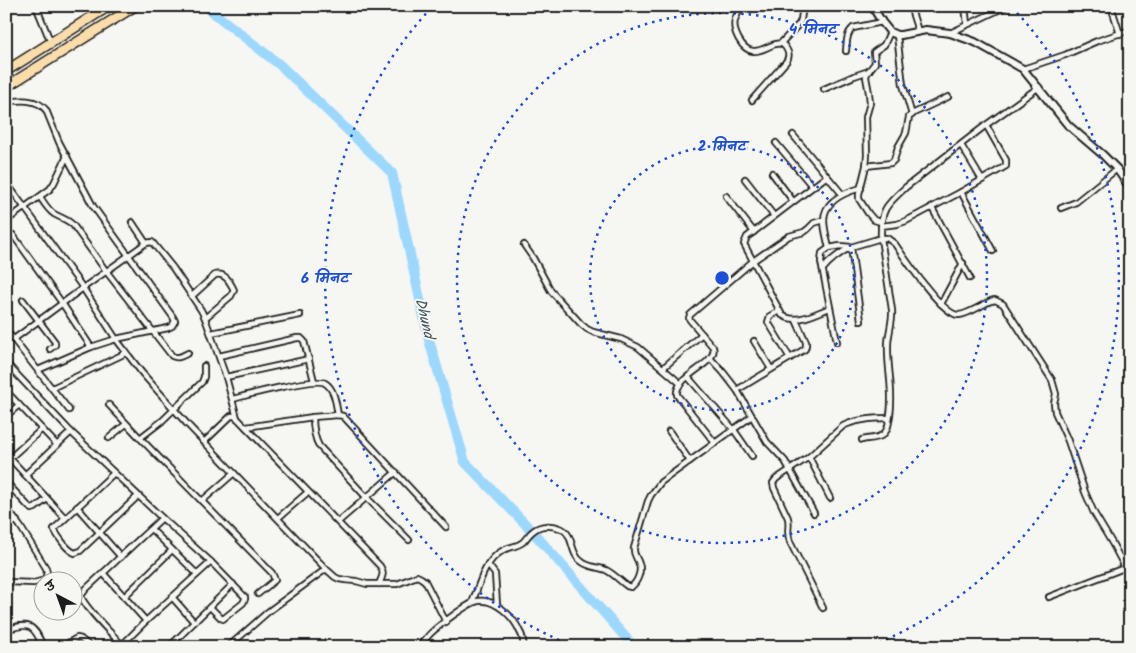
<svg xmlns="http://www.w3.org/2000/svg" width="1136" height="653" viewBox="0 0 1136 653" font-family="Kalam,'Playpen Sans Deva',sans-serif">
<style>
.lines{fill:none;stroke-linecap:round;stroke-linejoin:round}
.river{stroke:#9cd8fd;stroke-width:10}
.street-casing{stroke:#1c1c1c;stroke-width:8}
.secondary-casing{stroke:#1c1c1c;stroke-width:10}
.highway-casing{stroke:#1c1c1c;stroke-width:12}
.street{stroke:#f6f6f2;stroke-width:4.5}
.secondary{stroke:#f6f6f2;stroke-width:6}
.highway{stroke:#fbddab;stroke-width:9}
.ring{fill:none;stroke:#1d4ed8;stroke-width:2.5;stroke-dasharray:2.5 5}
.labels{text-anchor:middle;stroke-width:4;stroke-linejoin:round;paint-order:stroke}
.water-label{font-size:15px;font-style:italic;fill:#425460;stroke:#f6f6f2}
.centre{fill:#1d4ed8;stroke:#f6f6f2;stroke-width:2.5}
.ring-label{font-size:15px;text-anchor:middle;font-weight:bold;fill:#1d4ed8;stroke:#f6f6f2;stroke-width:4;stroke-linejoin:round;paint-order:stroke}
</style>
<rect width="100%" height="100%" fill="#f6f6f2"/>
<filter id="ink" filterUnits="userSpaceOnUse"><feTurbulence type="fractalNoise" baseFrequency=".02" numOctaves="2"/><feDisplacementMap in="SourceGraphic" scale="10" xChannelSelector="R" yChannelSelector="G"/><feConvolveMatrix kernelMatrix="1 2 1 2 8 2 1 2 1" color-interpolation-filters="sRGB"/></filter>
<g filter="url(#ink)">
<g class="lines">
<!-- river -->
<path class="river" d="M205,6L280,65L392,173L429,340L465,462L532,531L634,647"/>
<!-- street casing -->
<g class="street-casing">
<g id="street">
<path d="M36,6L51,43"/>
<path d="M742,6C740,11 736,15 735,20C732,31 742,50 753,51C765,53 780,34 787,50C790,55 788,60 784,64L752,100"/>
<path d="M910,6L918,31"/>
<path d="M965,6L967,24"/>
<path d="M1111,6L1120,34"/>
<path d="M950,33L1007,6"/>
<path d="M897,35L903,85L912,115"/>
<path d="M781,43L799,24L801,20L803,6"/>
<path d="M846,51C847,43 846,34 853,28L882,22"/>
<path d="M1023,69L1065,55L1097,41L1130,30"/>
<path d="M824,89L854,76L869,71"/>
<path d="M6,102C19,100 37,98 46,110L59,142L93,206L173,317L175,321L172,326L168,328L116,339L91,347L38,370"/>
<path d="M793,135L842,194"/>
<path d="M776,143L812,186"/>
<path d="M961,145L982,180"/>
<path d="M866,166L891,163L894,160L898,147L906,133L909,117L914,113L948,97"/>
<path d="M772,173L793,201"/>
<path d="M827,176L747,237L744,244L782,315C796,325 816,313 830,308"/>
<path d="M745,179L774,216"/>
<path d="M6,182L83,288L116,339L142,373L188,425L326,569L335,577L339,579L345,580L356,581L367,584H397L417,576L421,578L425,581L446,622"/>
<path d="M961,192L993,251"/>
<path d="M726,196L754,232"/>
<path d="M40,197C44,203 48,210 54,214C61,218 67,219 73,225L106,271L172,356C178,359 182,356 188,353"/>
<path d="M932,208L970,278"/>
<path d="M1061,208L1076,202L1117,169"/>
<path d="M6,221L50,189L54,183L67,156"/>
<path d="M132,222L146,243"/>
<path d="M881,222L874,220L868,213L859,199V194L866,166L867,155L866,117L870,103L869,93L866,77L867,73L875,63L874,52L884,45L890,32"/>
<path d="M881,226L897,224L906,221L961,192L1006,166V160L986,125"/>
<path d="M13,235L62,303L91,347"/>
<path d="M524,245L533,258L551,291L581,324L587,329L593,332L621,339L638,347L681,384"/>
<path d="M829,248C827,239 824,229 824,220C824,201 846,192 861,188"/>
<path d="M823,269C831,259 840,253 851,247L861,321"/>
<path d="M192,296L215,275C225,272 230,282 234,290L231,296L205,318"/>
<path d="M23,300L55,342V345L50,349"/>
<path d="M941,304L963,263"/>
<path d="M779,311L770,316L768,322L790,358"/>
<path d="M6,330L69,410"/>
<path d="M211,333L300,315"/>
<path d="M14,339L83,288L146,243L152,242L173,268L201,310L205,318L226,377L237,418"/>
<path d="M754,341L771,369"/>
<path d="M837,342L821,262L822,253L829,248L840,246L851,247L881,238H887L895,244C904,257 943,316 959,315C969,314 981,305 991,301L995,300L1003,304L1052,380L1056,394L1054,403L1055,412L1068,441L1085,492L1094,513L1112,543L1130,577"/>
<path d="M219,356L297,338H301L304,341L314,381"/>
<path d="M710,358L723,372L737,390L767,442L785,461L814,513"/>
<path d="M6,363L71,432L162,518L211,562L245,597V599L243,603L223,619L221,618L210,607"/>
<path d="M663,368L702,334"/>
<path d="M226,377L309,359"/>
<path d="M688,377L734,430L752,456"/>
<path d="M52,388L126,353"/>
<path d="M737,390L805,349L806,345V342L796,320"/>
<path d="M6,391L57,445"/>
<path d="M233,399C247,395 316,377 325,383C335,389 336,405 338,415"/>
<path d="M109,405L140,438L272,573L275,580L258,594"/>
<path d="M6,416L19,405"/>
<path d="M313,417C313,428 314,437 319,446L367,498L409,540"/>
<path d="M246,427L313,417L338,415L343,416L446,527"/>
<path d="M669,431L690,461"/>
<path d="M109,438L126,424"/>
<path d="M140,438L162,421L202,382L204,377V366"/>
<path d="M862,440C870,438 882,439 886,431C889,426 889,420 890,415C894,390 887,369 888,345C888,333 893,322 892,310L881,238C880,210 886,205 906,187L986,125L1039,87"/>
<path d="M204,442L231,416H234L237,418L380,566C385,573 382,577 379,584"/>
<path d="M715,443L677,395C674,376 719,364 713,347L690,320L689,318L690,315L753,261L789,236L804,232L808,229L814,223L824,220"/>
<path d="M6,454L65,518"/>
<path d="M809,457L830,498"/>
<path d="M10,458L42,429"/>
<path d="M114,473L54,529C58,537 67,550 75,553L80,551L138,496"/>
<path d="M25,475L71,432"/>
<path d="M6,482L29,507L32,509L35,508L47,499"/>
<path d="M202,501L234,473"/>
<path d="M6,507L20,526L46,568L47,573L45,579L41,581L34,583L6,582"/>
<path d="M77,507L121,557"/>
<path d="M278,518L308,492"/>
<path d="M338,522L396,472"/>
<path d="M6,524L17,521"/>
<path d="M151,529L197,574"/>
<path d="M488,565L495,574L497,605"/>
<path d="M103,573L146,621"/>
<path d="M124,597L172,550"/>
<path d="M172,597L194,622"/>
<path d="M1049,597L1124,568"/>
<path d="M472,603C479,586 484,561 502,551C508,547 517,547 523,542C526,539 529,534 533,531C541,524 553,525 562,529C574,535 570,554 581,561C587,567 598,567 606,570C614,574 620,581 627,586L631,587C637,583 642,571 639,564C637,557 633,555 634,548L648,501L651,495L661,482L752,416"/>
<path d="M823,608L790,542C786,530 790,528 788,518L774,488L773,483L776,479L809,457L843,426C857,419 874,418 889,418"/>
<path d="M6,630C29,622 34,624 43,647"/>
<path d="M6,637L9,647"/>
<path d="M122,645L146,621L211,562"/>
<path d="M61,647L77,638L81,639L91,647"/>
<path d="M124,647C114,636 84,607 81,596L86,589L162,518"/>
<path d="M169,647L233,584"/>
<path d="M228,647L269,611L326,569"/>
<path d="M420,647C423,642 426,638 430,634C438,626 468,603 478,601C495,598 514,617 520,632C523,636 523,642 524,647"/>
</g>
</g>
<!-- secondary casing -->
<g class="secondary-casing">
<path id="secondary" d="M872,6L882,22L890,32L897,35H901L926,30L950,33L975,42L1023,69L1068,125L1103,155L1117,169L1130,188"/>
</g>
<!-- highway casing -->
<g class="highway-casing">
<g id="highway">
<path d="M6,71L109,6"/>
<path d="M6,87L135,6"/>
</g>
</g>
<!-- street -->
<use href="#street" class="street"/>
<!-- secondary -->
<use href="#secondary" class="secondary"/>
<!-- highway -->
<use href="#highway" class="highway"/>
</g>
</g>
<!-- distance rings -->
<g class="ring">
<circle cx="722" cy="278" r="132"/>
<circle cx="722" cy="278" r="265"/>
<path d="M573 646A397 397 0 0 1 432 7M1012 7A397 397 0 0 1 871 646"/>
</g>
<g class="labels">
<!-- water labels -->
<g class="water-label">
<text transform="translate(425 318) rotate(77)" y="5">Dhund</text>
</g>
</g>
<circle cx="722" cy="278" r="8" class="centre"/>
<g class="ring-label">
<text x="813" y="34">4 मिनट</text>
<text x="722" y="151">2 मिनट</text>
<text x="325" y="283">6 मिनट</text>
</g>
<!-- margin -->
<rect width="1136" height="653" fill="none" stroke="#f6f6f2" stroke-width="25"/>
<rect x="12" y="12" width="1111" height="628" fill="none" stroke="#1c1c1c" stroke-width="2" filter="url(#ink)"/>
<!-- north arrow -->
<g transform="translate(58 596) rotate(319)"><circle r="24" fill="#f6f6f2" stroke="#9f9f9c"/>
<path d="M0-4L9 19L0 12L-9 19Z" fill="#1c1c1c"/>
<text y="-8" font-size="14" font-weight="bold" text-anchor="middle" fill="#1c1c1c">उ</text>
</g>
</svg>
